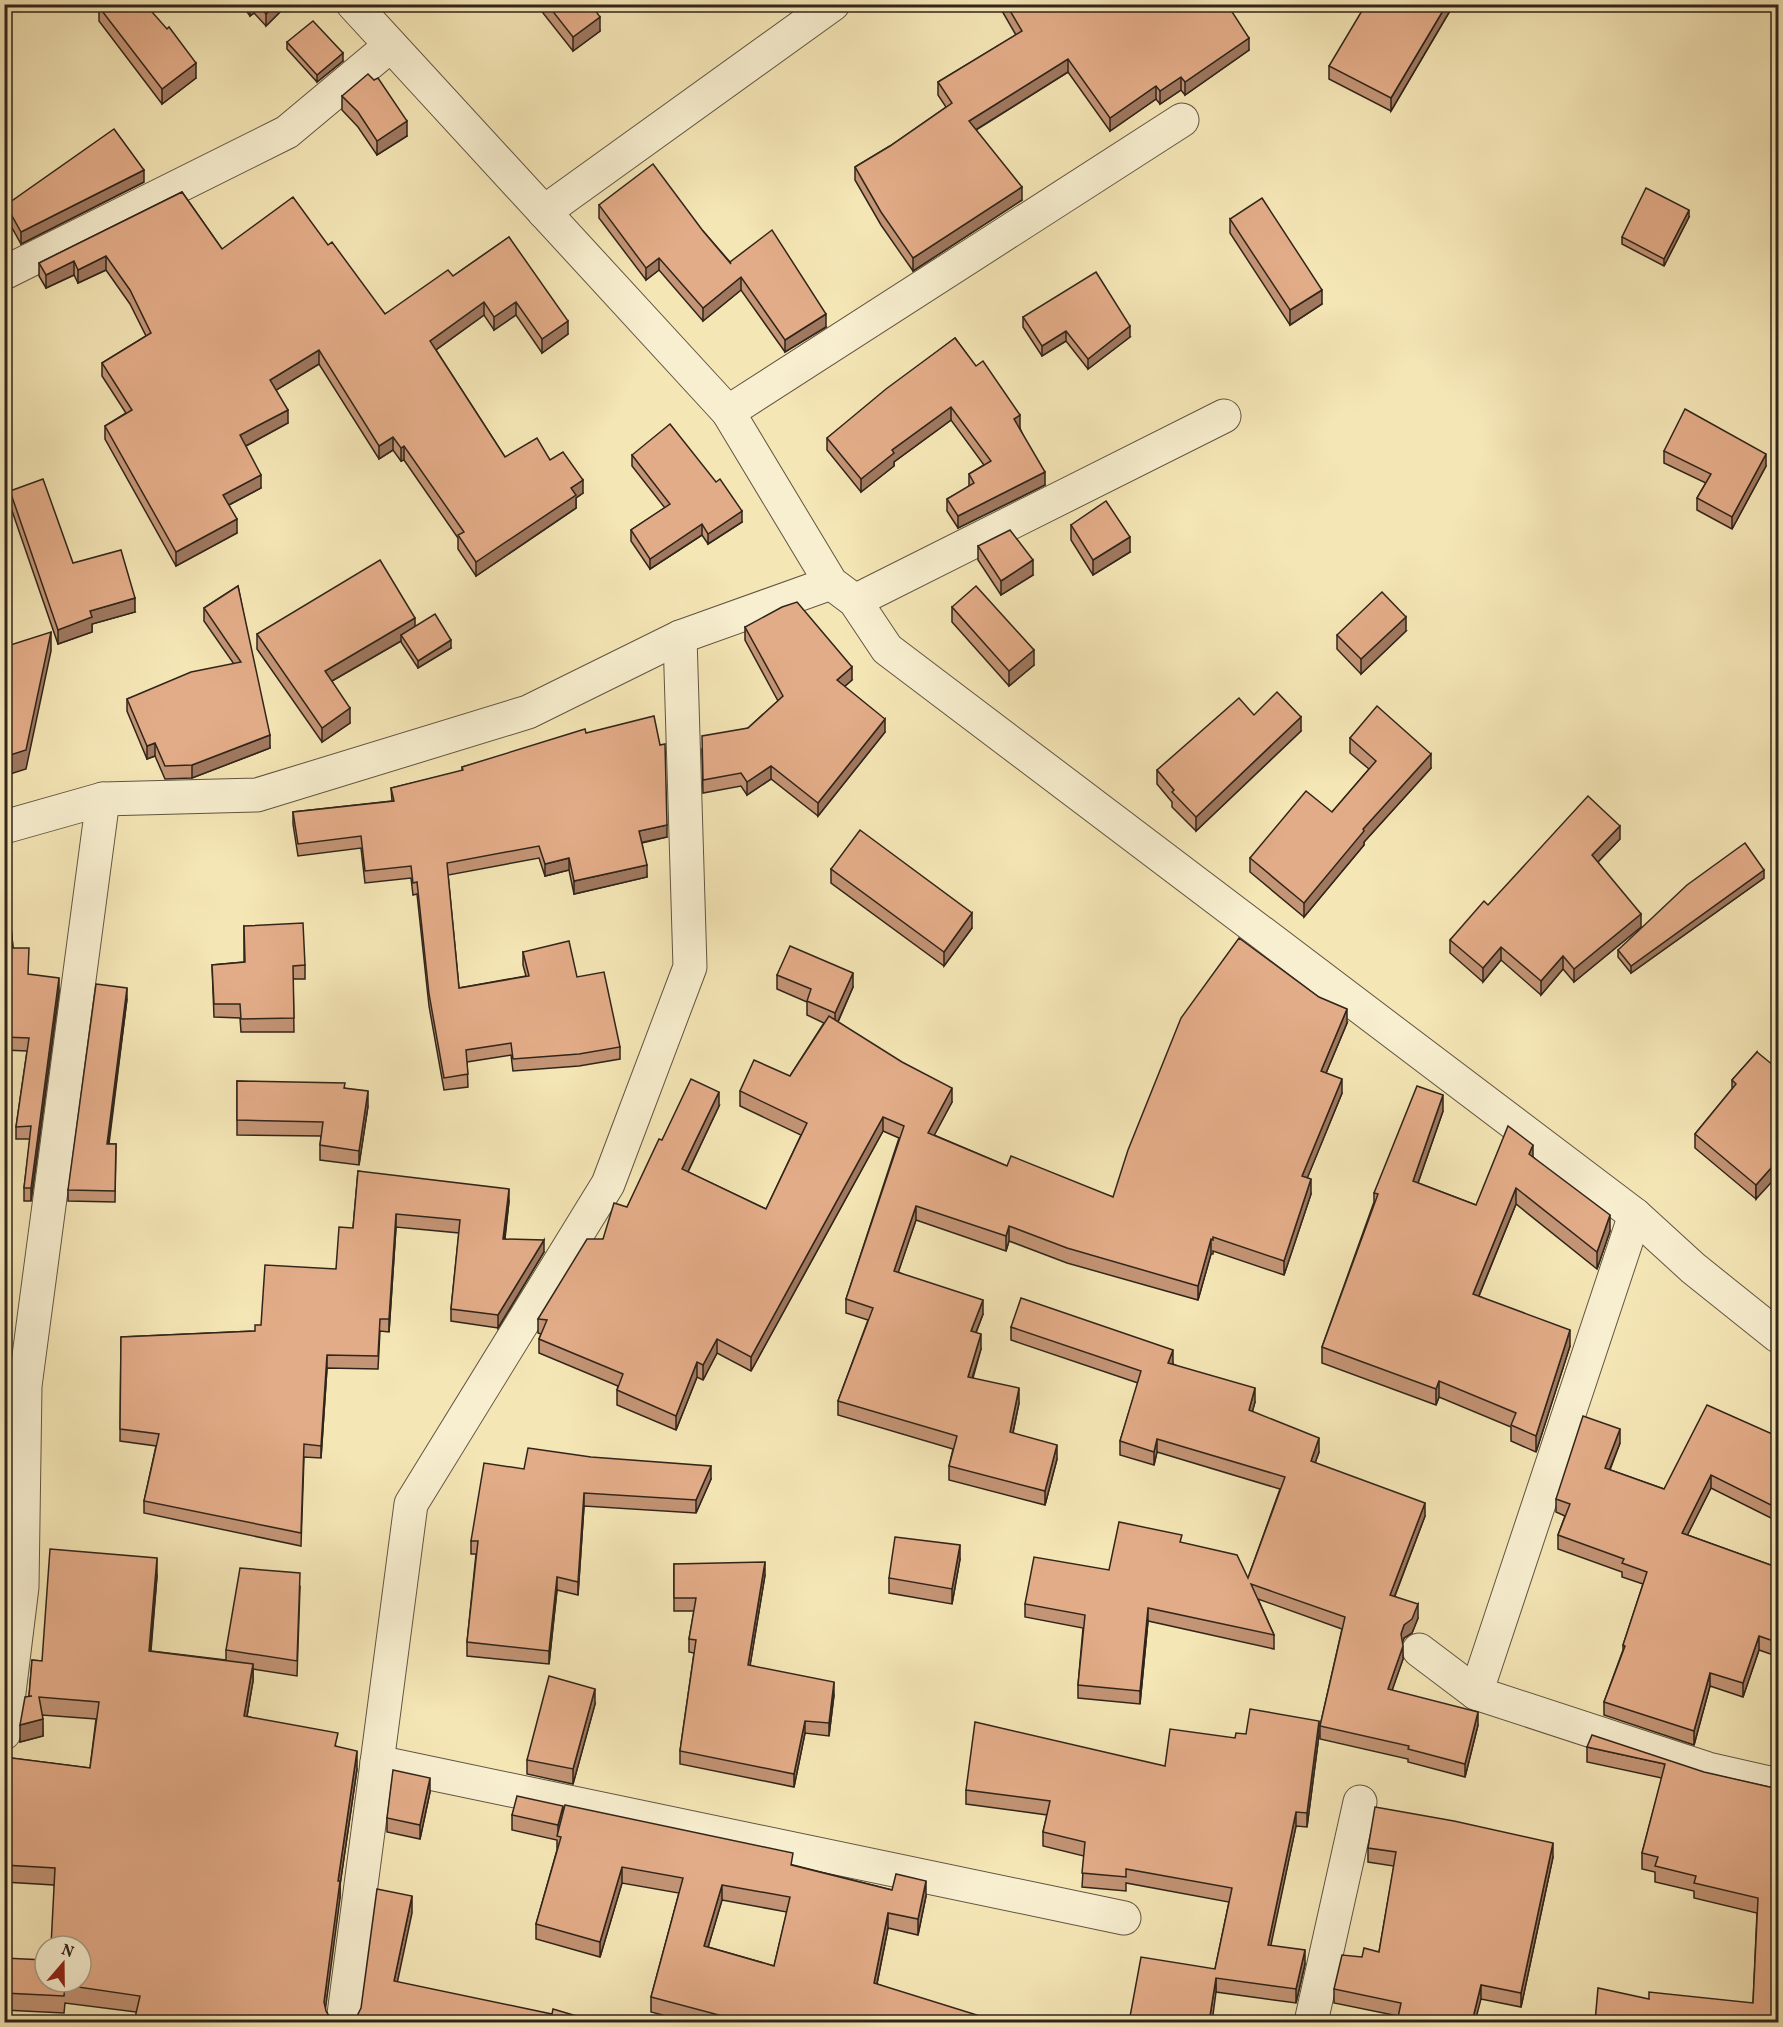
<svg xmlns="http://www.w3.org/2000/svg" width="1783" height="2027" viewBox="0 0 1783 2027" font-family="Vollkorn,serif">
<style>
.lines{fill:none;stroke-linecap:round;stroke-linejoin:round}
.minor-casing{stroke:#625541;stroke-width:35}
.minor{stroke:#f8efd0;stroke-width:33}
.wall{fill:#c39475;stroke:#31251a;stroke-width:1.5;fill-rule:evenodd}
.shaded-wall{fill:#9f785f;stroke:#31251a;stroke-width:1.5}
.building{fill:#e3ac88;stroke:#31251a;stroke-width:1.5;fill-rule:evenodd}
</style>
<rect width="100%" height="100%" fill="#f5e6b6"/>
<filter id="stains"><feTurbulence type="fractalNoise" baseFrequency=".00333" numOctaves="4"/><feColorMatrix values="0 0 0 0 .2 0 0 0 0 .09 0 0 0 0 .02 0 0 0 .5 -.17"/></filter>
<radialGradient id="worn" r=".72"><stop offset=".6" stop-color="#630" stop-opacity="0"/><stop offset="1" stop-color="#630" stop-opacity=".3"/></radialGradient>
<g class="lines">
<!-- minor casing -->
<g class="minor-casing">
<g id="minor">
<path d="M353,4L728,412L831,583L855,601L887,649L1635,1215L1693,1268L1778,1336"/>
<path d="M544,212L833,4"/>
<path d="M4,273L287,132L390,46"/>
<path d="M728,412L1182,120"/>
<path d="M855,601L1224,416"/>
<path d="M4,827L103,799L257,795L528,712L680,637L831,583"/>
<path d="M1419,1650L1476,1693L1708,1769L1778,1785"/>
<path d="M1476,1693L1635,1215"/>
<path d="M4,1733L22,1587L25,1386L103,799"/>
<path d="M377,1762L1124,1918"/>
<path d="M343,2022L411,1504L608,1184L690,967L680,637"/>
<path d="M1311,2022L1360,1802"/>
</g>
</g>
<!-- minor -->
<use href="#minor" class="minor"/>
</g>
<!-- wall -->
<g class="wall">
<path d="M241,4H288L266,26L254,13L250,16Z"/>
<path d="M543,4H591L600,31L573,51L543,13Z"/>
<path d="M998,4H1227L1249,50L1185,95L1181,90L1160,104L1156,99L1110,131L1068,72L976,130L1022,200L913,271L881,225L855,180V167L890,146L946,107L938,95V82L1016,35Z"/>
<path d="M1454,4L1391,111L1329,79V66Z"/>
<path d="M99,7L196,78L162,104L99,21Z"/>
<path d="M287,42L343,61L317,82L287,49Z"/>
<path d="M342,96L407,136L377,155L358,127L342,110Z"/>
<path d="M144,182L21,244L6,217V205Z"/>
<path d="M182,192L222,249L328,245L385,314L453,276L509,237L568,334L542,353L516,315L494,330L484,315L436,350L505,457L550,460L583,493L576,498V508L476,576L458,549V538L404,460L401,461L393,450L379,459L319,364L276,390L288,423L246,446L261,488L229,505L237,533L176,566L105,439V426L126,413L102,376V363L146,336L130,304L106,270L78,283L74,275L46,288L39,276V263Z"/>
<path d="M599,205L703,231L730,262L826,327L785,352L741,290L703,321L659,270L646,280L599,218Z"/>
<path d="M1689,217L1664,266L1622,244V237Z"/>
<path d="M1230,219L1322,304L1290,325L1230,233Z"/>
<path d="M1023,317L1130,337L1088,369L1066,341L1042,356L1023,327Z"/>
<path d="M955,338L1020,428L1045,485L958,528L947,511V499L969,487V474L984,465L951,420L894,462V466L861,492L827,450V438Z"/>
<path d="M1664,451L1766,466L1732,529L1697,510V498L1706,483L1664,463Z"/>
<path d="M632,455L742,522L708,544L702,535L650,569L631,541V530L665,508L632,466Z"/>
<path d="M10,491L73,563L135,612L92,624V632L58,644L10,505Z"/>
<path d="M1071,525L1130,552L1093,575L1071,540Z"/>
<path d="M978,546L1033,575L1001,595L978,560Z"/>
<path d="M238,586L270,748L192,778L165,779L155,756L147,759L127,711V699L234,664L204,621V608Z"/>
<path d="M952,607L1034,665L1009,686L952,622Z"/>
<path d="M415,626L451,648L418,668L401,642V641L332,681L350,723L322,742L257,649V634Z"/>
<path d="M745,627L852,680L844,687L885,732L818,816L771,779L747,795L741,786L703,793L702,749L748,728L778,701L745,640Z"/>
<path d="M1406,631L1361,674L1337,649V635Z"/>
<path d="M1254,715L1301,731L1196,831L1172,807V802L1157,784V770Z"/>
<path d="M586,733L667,837L642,843L647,877L574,894L569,870L545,876L539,858L448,875L459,988L526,976L523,965V952L577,977L620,1047V1059L579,1066L513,1071L511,1055L467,1062L468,1087L444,1090L429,1006L417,894L413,895L411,878L365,883L361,848L298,856L293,824V812L392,801L391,788L462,771V767Z"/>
<path d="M1350,738L1431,768L1364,842V845L1304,917L1250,872V858L1332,812L1369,769L1350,753Z"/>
<path d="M1620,839L1598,862L1641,927L1574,982L1563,969L1541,995L1501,960L1483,982L1450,953V940L1488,905Z"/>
<path d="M4,854L13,948L28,975L59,991L31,1201H24V1188L30,1139H16V1127L27,1051L4,1050Z"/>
<path d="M831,869L972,928L944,966L831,883Z"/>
<path d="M1764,878L1631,973L1618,957V950Z"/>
<path d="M244,926L305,965V979H293L294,1032H241L240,1018L214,1017L212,965L244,962Z"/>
<path d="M777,975L853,987L838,1022L952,1102L934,1135L1007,1166L1113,1197L1347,1023L1326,1073L1342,1093L1307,1178L1311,1194L1284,1275L1213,1251V1254H1211L1198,1300L1067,1263L1009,1241L1006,1251L916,1220L898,1272L983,1314L976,1333L981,1349L973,1378L1019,1403L1013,1433L1057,1459L1045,1505L949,1480V1466L953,1449L838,1415V1401L868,1320L846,1313V1299L899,1138L883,1131L751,1371L717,1353L703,1380L697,1377L676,1430L617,1405V1390L618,1386L539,1353V1339L541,1334L538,1333V1319L603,1239L627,1207L662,1140L719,1106L688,1172L766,1209L801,1135L740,1106V1091L790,1076L824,1023L807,1015V1002L777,989Z"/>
<path d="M127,999L109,1144H116L115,1202L68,1201V1190Z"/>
<path d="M1757,1052L1756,1199L1695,1148V1134L1732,1089V1080Z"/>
<path d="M237,1081L345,1088L368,1106L359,1165L320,1160V1145L321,1136L237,1135Z"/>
<path d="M1443,1111L1418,1183L1476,1205L1533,1157L1610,1231L1597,1269L1516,1204L1479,1296L1570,1346L1536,1452L1511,1441V1427L1439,1397L1436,1405L1322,1363V1347L1374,1202V1193Z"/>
<path d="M358,1171L509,1201L505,1239L544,1252L498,1328L451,1321V1309L459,1233L396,1227L389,1332L380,1331L378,1369L327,1368L321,1458L304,1457L301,1546L144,1513V1501L156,1446L120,1441L121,1337L255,1331L336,1269L353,1228Z"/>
<path d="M1011,1327L1173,1363V1364L1255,1402L1252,1412L1319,1452L1315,1463L1425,1516L1395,1596L1418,1618L1412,1633L1404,1638L1402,1643L1403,1659L1392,1690L1478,1725L1465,1777L1408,1762V1759L1320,1739V1726L1342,1629L1258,1599L1274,1635V1649L1148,1621L1140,1704L1078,1698V1685L1083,1628L1025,1617V1604L1109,1570L1182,1543L1248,1578L1280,1489L1157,1452L1154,1465L1120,1455V1441L1138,1383L1011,1340Z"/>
<path d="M1779,1437V1522L1711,1488L1687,1535L1779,1568V1657L1759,1650L1743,1697L1710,1686L1694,1745L1604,1715V1702L1623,1650V1645L1643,1584L1622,1577V1572L1558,1549V1535L1565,1516L1556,1512V1499L1620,1443L1610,1470L1664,1489Z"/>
<path d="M524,1469L711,1479L696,1513L584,1506L578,1595L557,1590L549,1664L467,1656V1642L476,1554H471V1541Z"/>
<path d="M960,1559L952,1604L889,1593V1578Z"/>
<path d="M674,1564L765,1575L750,1665L834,1695L829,1736L805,1733L794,1787L680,1764V1751L694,1653L689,1652V1639L694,1611H674Z"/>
<path d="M157,1576L151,1651L226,1660V1650L300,1587L297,1676L253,1669V1681L247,1716L338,1747L357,1769L340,1885V1898L136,2012L65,2003L64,2013L4,2010V1958L81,1982L54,1885L4,1882V1757L90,1768L96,1719L42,1715L43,1736L20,1742L29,1697L32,1660L42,1661Z"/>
<path d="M595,1704L573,1784L527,1774V1760Z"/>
<path d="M1246,1734L1319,1735L1307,1827L1296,1826L1270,1946L1305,1964L1296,2003L1216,1992L1215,1969L1229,1902L1126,1883V1891L1082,1887L1084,1856L1043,1846V1832L1047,1815L966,1804V1790L1165,1766Z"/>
<path d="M1587,1747L1774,1788L1779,2022L1649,1999L1753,2003L1757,1913L1694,1898V1891L1655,1882V1872L1642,1869V1853L1662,1778L1587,1762Z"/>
<path d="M430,1792L420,1839L387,1832V1818Z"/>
<path d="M563,1811L793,1865L892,1890L926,1896L918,1935L888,1928L877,1984L980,2022H689L651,2012V1997L679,1893L622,1883L600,1957L536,1939V1924L557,1850V1840L512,1830V1815ZM722,1900L787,1912L774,1966L708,1947Z"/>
<path d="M1368,1848L1553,1857L1521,2007L1481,1999L1398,2016L1334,2003V1989L1362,1957L1379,1952L1394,1866L1368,1862Z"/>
</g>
<!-- shaded-wall -->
<g class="shaded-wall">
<path d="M250,4H254V13L250,16Z"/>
<path d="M275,4H288L266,26V14Z"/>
<path d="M1447,4H1454L1391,111V98Z"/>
<path d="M600,17V31L573,51V37Z"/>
<path d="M1249,38V50L1185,95V82Z"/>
<path d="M343,53V61L317,82V75Z"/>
<path d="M1068,59V72L969,134V121Z"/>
<path d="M196,63V78L162,104V89Z"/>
<path d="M1181,77V90L1160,104V91Z"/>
<path d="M1156,86V99L1110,131V118Z"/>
<path d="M407,121V136L377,155V141Z"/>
<path d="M144,170V182L21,244V232Z"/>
<path d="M1022,187V200L913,271V258Z"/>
<path d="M1689,210V217L1664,266V259Z"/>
<path d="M106,256V270L78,283V270Z"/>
<path d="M659,258V270L646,280V268Z"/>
<path d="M74,261V275L46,288V275Z"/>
<path d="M741,277V290L703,321V308Z"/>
<path d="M1322,290V304L1290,325V310Z"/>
<path d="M484,302V315L430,354V341Z"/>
<path d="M516,302V315L494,330V317Z"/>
<path d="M826,314V327L785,352V340Z"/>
<path d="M568,321V334L542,353V339Z"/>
<path d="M1130,326V337L1088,369V359Z"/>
<path d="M1066,331V341L1042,356V346Z"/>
<path d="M319,350V364L270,394V380Z"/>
<path d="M951,407V420L894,462V466L861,492V479L892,450Z"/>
<path d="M288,410V423L240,449V435Z"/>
<path d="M1020,415V428L1014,432V419Z"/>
<path d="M393,437V450L379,459V446Z"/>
<path d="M404,446V460L401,461V448Z"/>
<path d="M1766,454V466L1732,529V517Z"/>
<path d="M1045,472V485L958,528V516Z"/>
<path d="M261,475V488L223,508V495Z"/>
<path d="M583,480V493L576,498V508L476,576V562L571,488Z"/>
<path d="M742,511V522L708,544V534Z"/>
<path d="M237,519V533L176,566V552Z"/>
<path d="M702,524V535L650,569V559Z"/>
<path d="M1130,537V552L1093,575V560Z"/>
<path d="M1033,560V575L1001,595V581Z"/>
<path d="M135,598V612L92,624V632L58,644V630L90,611Z"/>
<path d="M1406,617V631L1361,674V659Z"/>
<path d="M415,618V633L401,635V641L325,685V671Z"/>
<path d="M51,632V651L26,769L4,776V757Z"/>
<path d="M451,640V648L418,668V661Z"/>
<path d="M1034,650V665L1009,686V671Z"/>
<path d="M852,667V680L837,693V680Z"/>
<path d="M350,708V723L322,742V728Z"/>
<path d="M1301,717V731L1196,831V817Z"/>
<path d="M885,719V732L818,816V803Z"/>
<path d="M270,735V748L192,778V765Z"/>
<path d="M155,743V756L147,759V746Z"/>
<path d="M1431,754V768L1364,842V845L1304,917V903L1363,829Z"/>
<path d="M771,766V779L747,795V782Z"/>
<path d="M667,825V837L639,843V831Z"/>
<path d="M1620,826V839L1592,868V855Z"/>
<path d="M569,858V870L545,876V864Z"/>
<path d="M647,865V877L574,894V881Z"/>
<path d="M1764,870V878L1631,973V966Z"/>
<path d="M972,913V928L944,966V952Z"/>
<path d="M1641,914V927L1574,982V969Z"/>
<path d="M1501,947V960L1483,982V968Z"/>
<path d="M1563,956V969L1541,995V981Z"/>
<path d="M853,973V987L835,1028V1013Z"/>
<path d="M59,978V991L31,1201V1188Z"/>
<path d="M127,988V999L107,1154V1144Z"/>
<path d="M1347,1009V1023L1321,1085V1071Z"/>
<path d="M1342,1079V1093L1302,1191V1176Z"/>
<path d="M952,1088V1102L928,1147V1133Z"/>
<path d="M368,1091V1106L359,1165V1151Z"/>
<path d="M719,1092V1106L682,1184V1169Z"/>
<path d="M1443,1095V1111L1413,1197V1181Z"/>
<path d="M883,1117V1131L751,1371V1357Z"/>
<path d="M1533,1145V1161L1529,1154Z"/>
<path d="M1779,1159V1174L1756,1199V1185Z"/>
<path d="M1311,1179V1194L1284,1275V1261Z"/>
<path d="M1516,1188V1204L1473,1310V1294Z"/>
<path d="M509,1189V1201L503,1252V1239Z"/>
<path d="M916,1206V1220L894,1285V1271Z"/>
<path d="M396,1214V1227L389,1332V1319Z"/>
<path d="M1610,1215V1231L1597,1269V1252Z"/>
<path d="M1009,1226V1241L1006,1251V1236Z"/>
<path d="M1211,1239V1254L1198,1300V1286Z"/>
<path d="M544,1240V1252L498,1328V1315Z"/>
<path d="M983,1300V1314L971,1345V1331Z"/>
<path d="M1570,1330V1346L1536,1452V1436Z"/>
<path d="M981,1334V1349L968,1391V1377Z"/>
<path d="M717,1339V1353L703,1380V1365Z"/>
<path d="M1173,1350V1363L1168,1376V1363Z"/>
<path d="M327,1355V1368L321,1458V1446Z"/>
<path d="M697,1362V1377L676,1430V1416Z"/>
<path d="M1439,1381V1397L1436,1405V1389Z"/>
<path d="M1019,1388V1403L1010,1446V1432Z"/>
<path d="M1255,1388V1402L1249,1424V1410Z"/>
<path d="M1620,1429V1443L1605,1481V1468Z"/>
<path d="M1319,1438V1452L1311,1474V1461Z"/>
<path d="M1157,1439V1452L1154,1465V1452Z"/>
<path d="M1057,1445V1459L1045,1505V1491Z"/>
<path d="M711,1466V1479L696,1513V1500Z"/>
<path d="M1711,1475V1488L1682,1546V1533Z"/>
<path d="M584,1493V1506L578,1595V1582Z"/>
<path d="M1425,1503V1516L1390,1608V1595Z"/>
<path d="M960,1545V1559L952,1604V1589Z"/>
<path d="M157,1558V1576L149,1668V1651Z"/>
<path d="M765,1562V1575L748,1678V1665Z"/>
<path d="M557,1577V1590L549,1664V1651Z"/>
<path d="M1418,1604V1618L1412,1633L1404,1638L1401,1647V1634L1404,1625Z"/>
<path d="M1148,1608V1621L1140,1704V1691Z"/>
<path d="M1759,1636V1650L1743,1697V1683Z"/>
<path d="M1403,1646V1659L1388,1702V1689Z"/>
<path d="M253,1664V1681L244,1733V1716Z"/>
<path d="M1710,1673V1686L1694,1745V1731Z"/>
<path d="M834,1682V1695L829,1736V1723Z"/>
<path d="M595,1689V1704L573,1784V1769Z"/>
<path d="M1478,1712V1725L1465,1777V1764Z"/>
<path d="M43,1719V1736L20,1742V1725Z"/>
<path d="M805,1721V1733L794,1787V1774Z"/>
<path d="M1319,1721V1735L1307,1827V1813Z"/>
<path d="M357,1751V1769L340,1885V1898L324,2020V2002L338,1881Z"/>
<path d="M430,1778V1792L420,1839V1825Z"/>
<path d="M563,1806V1820L558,1836V1825Z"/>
<path d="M1296,1812V1826L1268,1959V1945Z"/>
<path d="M1553,1843V1857L1521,2007V1993Z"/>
<path d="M622,1867V1883L600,1957V1942Z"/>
<path d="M926,1881V1896L918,1935V1919Z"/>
<path d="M722,1885V1900L704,1961V1946Z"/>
<path d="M412,1896V1913L394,1998V1981Z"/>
<path d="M888,1913V1928L874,1998V1983Z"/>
<path d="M1305,1950V1964L1296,2003V1989Z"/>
<path d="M1216,1978V1992L1212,2022H1209Z"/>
<path d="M1481,1985V1999L1475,2022H1472Z"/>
</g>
<!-- building -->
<g class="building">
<path d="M102,4H145L167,29L169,27L196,63L162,89L99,7Z"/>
<path d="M257,4H275L266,14Z"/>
<path d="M547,4H591L600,17L573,37Z"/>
<path d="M1006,4H1227L1249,38L1185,82L1181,77L1160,91L1156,86L1110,118L1068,59L969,121L1022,187L913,258L881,212L855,167L890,146L952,103L938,82L1022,31Z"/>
<path d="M1366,4H1447L1391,98L1329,66Z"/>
<path d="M313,21L343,53L317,75L287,42Z"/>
<path d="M368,74L374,80L378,78L407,121L377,141L358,112L342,96Z"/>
<path d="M114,129L144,170L21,232L6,205Z"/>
<path d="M653,164L703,231L731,264L730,262L772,230L826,314L785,340L741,277L703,308L659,258L646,268L599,205Z"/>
<path d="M1646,188L1689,210L1664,259L1622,237Z"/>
<path d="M182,192L222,249L293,197L328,245L332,242L385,314L448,270L453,276L509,237L568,321L542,339L516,302L494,317L484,302L430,341L505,457L537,438L550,460L563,452L583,480L571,488L576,495L476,562L458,535L464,532L404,446L401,448L393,437L379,446L319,350L270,380L288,410L240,435L261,475L223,495L237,519L176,552L105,426L132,410L102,363L151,333L130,290L106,256L78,270L74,261L46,275L39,263Z"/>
<path d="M1262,198L1322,290L1290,310L1230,219Z"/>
<path d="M1096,272L1130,326L1088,359L1066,331L1042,346L1023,317Z"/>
<path d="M955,338L976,366L983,361L1020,415L1014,419L1045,472L958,516L947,499L974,483L969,474L991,461L951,407L892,450L894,453L861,479L827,438L886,389Z"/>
<path d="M1685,409L1766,454L1732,517L1697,498L1711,474L1664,451Z"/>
<path d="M670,424L716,482L720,479L742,511L708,534L702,524L650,559L631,530L670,504L632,455Z"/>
<path d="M43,479L73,563L121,550L135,598L90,611L92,617L58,630L10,491Z"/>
<path d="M1106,501L1130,537L1093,560L1071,525Z"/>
<path d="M1010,530L1033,560L1001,581L978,546Z"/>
<path d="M380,560L415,618L325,671L350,708L322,728L257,634Z"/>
<path d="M238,586L270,735L192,765L165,766L155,743L147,746L127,699L191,672L241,662L204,608Z"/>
<path d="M976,586L1034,650L1009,671L952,607Z"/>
<path d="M1382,592L1406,617L1361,659L1337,635Z"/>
<path d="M797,602L852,667L837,680L885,719L818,803L771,766L747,782L741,773L703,780L702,736L748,728L783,696L745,627L782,607Z"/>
<path d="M435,614L451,640L418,661L401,635Z"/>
<path d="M51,632L26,750L4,757V647Z"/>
<path d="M1277,692L1301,717L1196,817L1172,792L1174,790L1157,770L1239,698L1254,715Z"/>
<path d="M1377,706L1431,754L1363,829L1364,831L1304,903L1250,858L1306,791L1332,812L1376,761L1350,738Z"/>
<path d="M654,716L660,745L665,744L667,825L639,831L647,865L574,881L569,858L545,864L539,846L447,863L459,988L529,976L523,952L569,941L577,977L604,972L620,1047L579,1054L513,1059L511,1043L466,1050L468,1074L444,1078L429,994L417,882L413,883L411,866L365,871L361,836L298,844L293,812L394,801L391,788L463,770L462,767L585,729L586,733Z"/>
<path d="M1588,796L1620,826L1592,855L1641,914L1574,969L1563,956L1541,981L1501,947L1483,968L1450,940L1484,901L1488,905Z"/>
<path d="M860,830L972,913L944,952L831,869Z"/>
<path d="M1745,843L1764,870L1631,966L1618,950L1687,885Z"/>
<path d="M4,854L13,948H29L28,974L59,978L31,1188H24L31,1126L16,1127L29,1038L4,1037Z"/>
<path d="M303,923L305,965L293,966L294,1018L241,1019L240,1004H214L212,965L245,962L244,926Z"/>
<path d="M1239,938L1319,997L1347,1009L1321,1071L1342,1079L1302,1176L1311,1179L1284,1261L1213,1237V1240L1211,1239L1198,1286L1067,1248L1009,1226L1006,1236L916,1206L894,1271L983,1300L971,1331L981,1334L968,1377L1019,1388L1010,1432L1057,1445L1045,1491L949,1466L957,1436L838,1401L873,1308L846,1299L904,1126L883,1117L751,1357L717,1339L703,1365L697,1362L676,1416L617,1390L623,1374L539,1339L547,1320L538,1319L587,1239H603L614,1203L627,1207L659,1139L662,1140L691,1079L719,1092L682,1169L766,1209L807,1123L740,1091L754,1060L790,1076L829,1016L902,1062L952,1088L928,1133L1007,1166L1011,1156L1113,1197L1128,1150L1181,1018Z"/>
<path d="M790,946L853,973L835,1013L807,1001L811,989L777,975Z"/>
<path d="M96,984L127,988L107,1144H116L115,1191L68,1190Z"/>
<path d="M1757,1052L1779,1070V1159L1756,1185L1695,1134L1736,1084L1732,1080Z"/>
<path d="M237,1081L345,1083L344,1088L368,1091L359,1151L320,1145L323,1122L237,1120Z"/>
<path d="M1417,1086L1443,1095L1413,1181L1476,1205L1508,1126L1533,1145L1529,1154L1610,1215L1597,1252L1516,1188L1473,1294L1570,1330L1536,1436L1511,1425L1516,1413L1439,1381L1436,1389L1322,1347L1378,1194L1374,1193Z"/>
<path d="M358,1171L509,1189L503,1239L544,1240L498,1315L451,1309L460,1220L396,1214L389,1319H380L378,1356L327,1355L321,1446L304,1444L301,1533L144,1501L159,1434L120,1429L121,1337L255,1331V1325H261L265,1265L336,1269L339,1227L353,1228Z"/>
<path d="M1021,1298L1173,1350L1168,1363L1255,1388L1249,1410L1319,1438L1311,1461L1425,1503L1390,1595L1418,1604L1412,1619L1404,1625L1401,1634L1403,1646L1388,1689L1478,1712L1465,1764L1408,1749L1409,1746L1320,1726L1345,1617L1251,1584L1274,1635L1148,1608L1140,1691L1078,1685L1085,1615L1025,1604L1034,1557L1109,1570L1119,1522L1182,1535L1180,1542L1237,1555L1248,1578L1285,1477L1157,1439L1154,1452L1120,1441L1141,1371L1011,1327Z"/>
<path d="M1707,1405L1779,1437V1509L1711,1475L1682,1533L1779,1568V1643L1759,1636L1743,1683L1710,1673L1694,1731L1604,1702L1625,1646L1623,1645L1647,1572L1622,1563L1624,1559L1558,1535L1570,1504L1556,1499L1583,1416L1620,1429L1605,1468L1664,1489Z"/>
<path d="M528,1448L591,1457L711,1466L696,1500L584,1493L578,1582L557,1577L549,1651L467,1642L478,1541H471L484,1463L524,1469Z"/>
<path d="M895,1537L960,1545L952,1589L889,1578Z"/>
<path d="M50,1549L157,1558L149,1651L253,1664L244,1716L338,1733L335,1746L357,1751L338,1881H340L324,2002L326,2011L331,2019L339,2022H134L140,1996L65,1985L64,1996L4,1993V1958L45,1960V1982H81V1946H51L55,1868L4,1865V1757L90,1768L99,1702L39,1697L43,1719L20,1725L25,1697L32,1696H29L32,1660L42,1661Z"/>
<path d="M765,1562L748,1665L834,1682L829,1723L805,1721L794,1774L680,1751L696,1640L689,1639L696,1598H674V1564Z"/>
<path d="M240,1568L300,1573L297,1661L226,1650Z"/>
<path d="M549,1676L595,1689L573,1769L527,1760Z"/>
<path d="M1250,1709L1319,1721L1307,1813L1296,1812L1268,1945L1305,1950L1296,1989L1216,1978L1209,2022H1129L1141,1957L1215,1969L1232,1888L1126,1869V1877L1082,1873L1085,1842L1043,1832L1050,1801L966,1790L975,1722L1165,1766L1170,1729L1235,1738L1236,1733L1246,1734Z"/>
<path d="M1592,1735L1704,1772L1774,1788H1779V2022H1595L1598,1988L1649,1999V1992L1753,2003L1758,1898L1694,1883L1696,1876L1655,1866L1658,1857L1642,1853L1665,1764L1587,1747Z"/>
<path d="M393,1770L430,1778L420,1825L387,1818Z"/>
<path d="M517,1796L563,1806L558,1825L512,1815Z"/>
<path d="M565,1805L793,1853L791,1865L892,1890L896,1874L926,1881L918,1919L888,1913L874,1983L980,2016L978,2022H745L651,1997L683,1878L622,1867L600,1942L536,1924L561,1837L557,1836ZM722,1885L790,1897L774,1966L704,1946Z"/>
<path d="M1375,1807L1454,1821L1553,1843L1521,1993L1481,1985L1472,2022H1397L1401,2003L1334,1989L1342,1955L1362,1957L1364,1948L1379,1952L1396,1852L1368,1848Z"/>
<path d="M377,1889L412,1896L394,1981L552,2014L553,2009L590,2020L589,2022H345H350L357,2016L361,2008Z"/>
</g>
<!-- margin -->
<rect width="1783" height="2027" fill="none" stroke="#f5e6b6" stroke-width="24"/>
<rect x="6" y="6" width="1771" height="2015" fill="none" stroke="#31251a" stroke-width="3"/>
<rect x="12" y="12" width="1759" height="2003" fill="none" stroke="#31251a" stroke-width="1.5"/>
<!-- north arrow -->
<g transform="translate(63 1964) rotate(20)"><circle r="28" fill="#f8efd0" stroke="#a89e87" stroke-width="1.5"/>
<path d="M0-4.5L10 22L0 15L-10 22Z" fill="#8f2418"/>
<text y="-9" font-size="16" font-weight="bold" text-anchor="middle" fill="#31251a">N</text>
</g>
<rect width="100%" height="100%" filter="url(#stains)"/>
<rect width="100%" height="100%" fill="url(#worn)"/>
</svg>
